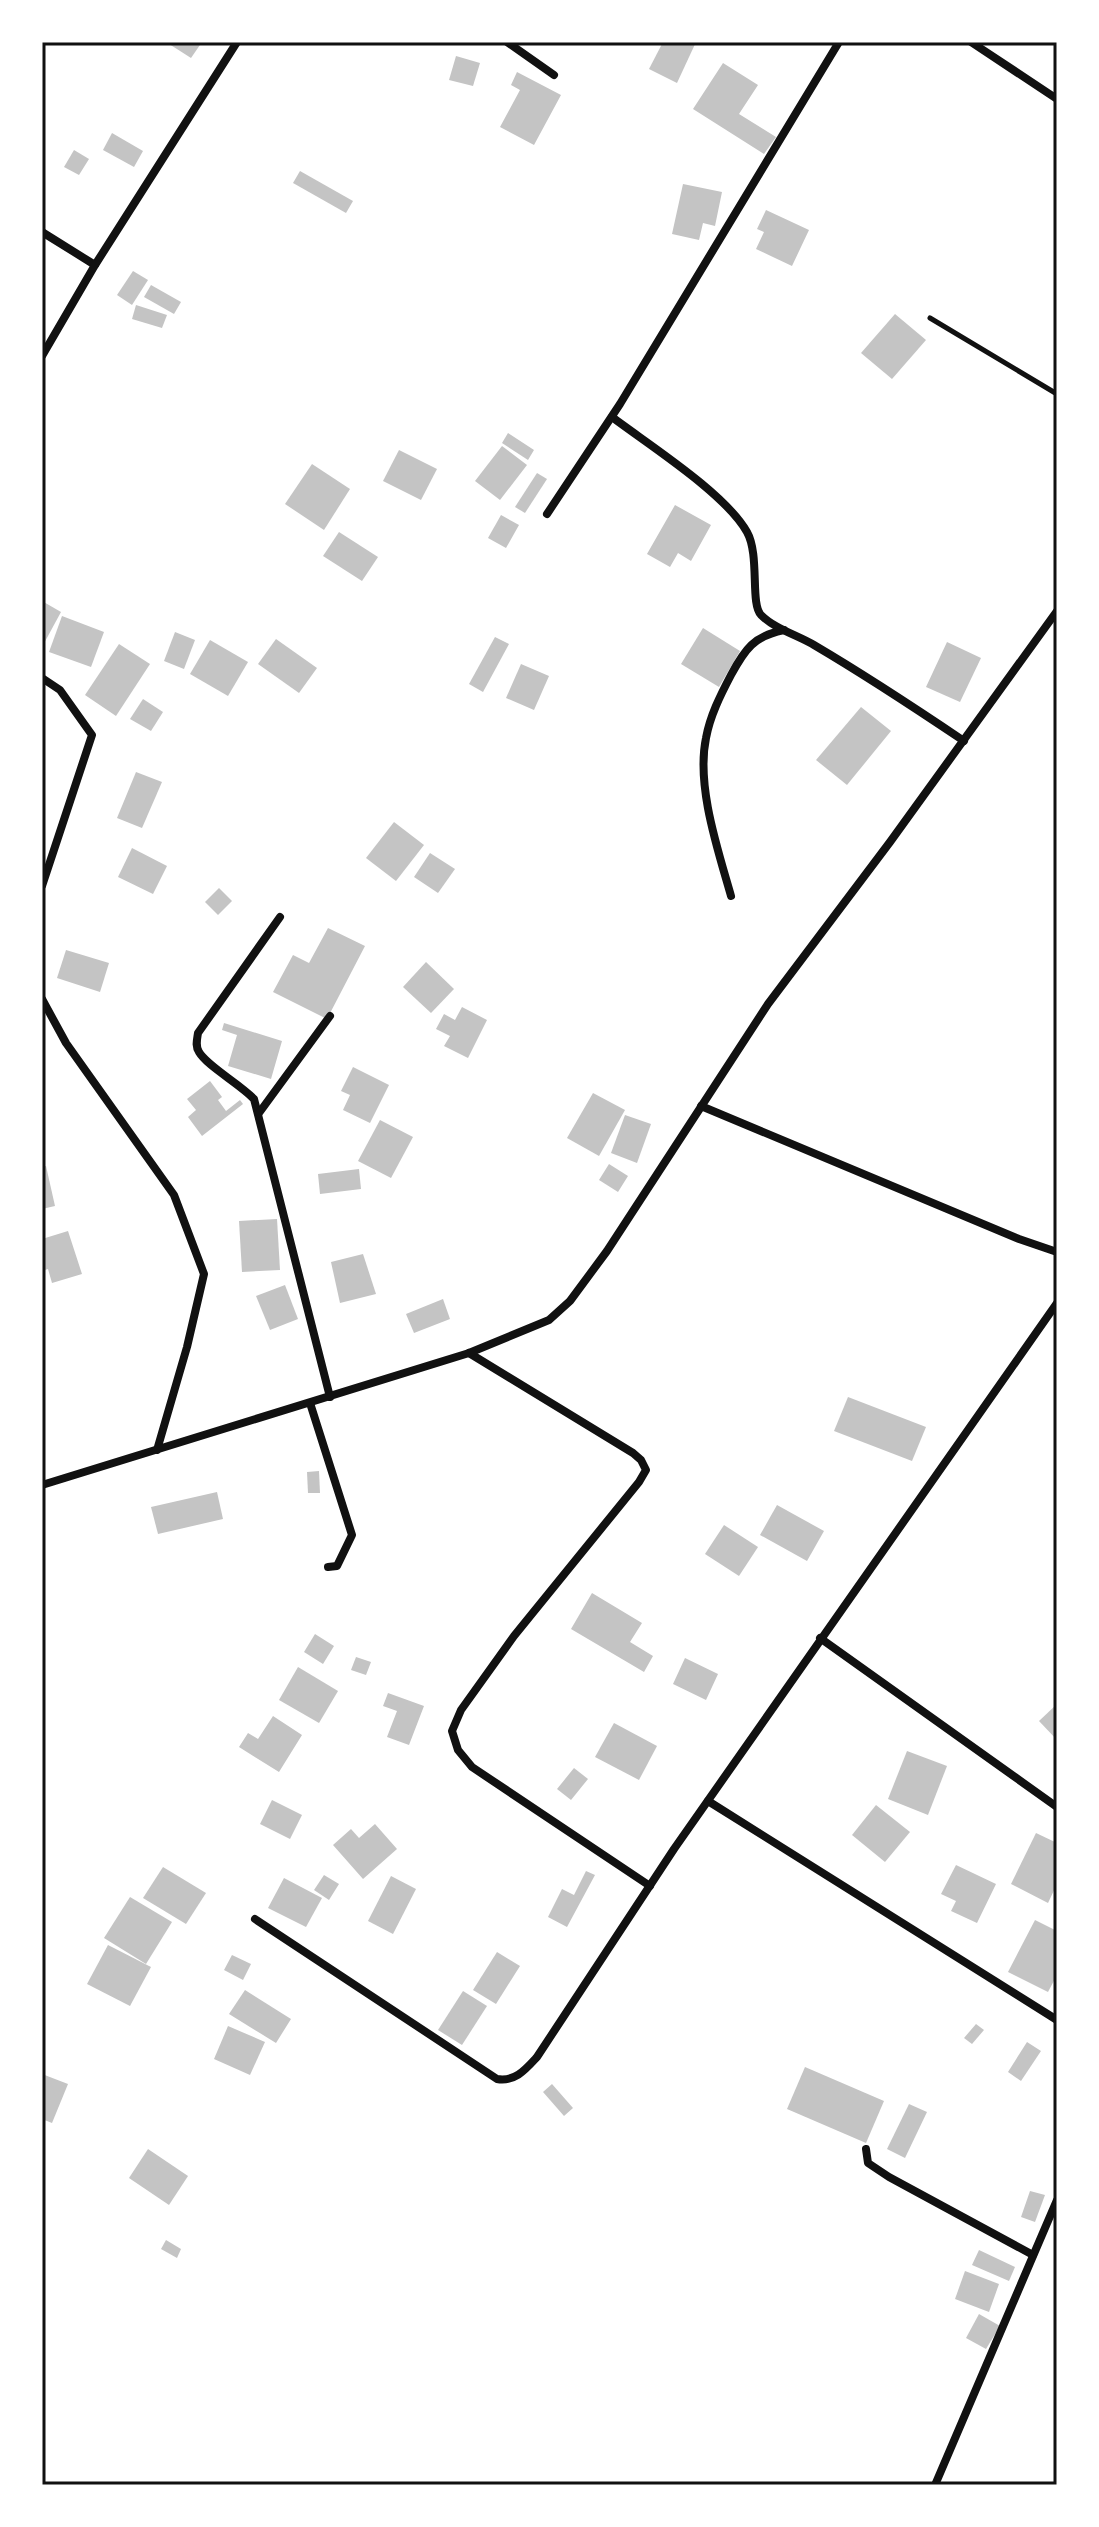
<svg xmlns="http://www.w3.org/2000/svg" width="1099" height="2527" viewBox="0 0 1099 2527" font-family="'Alegreya Sans',sans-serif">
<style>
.building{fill:#c4c4c4}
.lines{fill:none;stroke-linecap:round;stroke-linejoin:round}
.service{stroke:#111;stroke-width:5}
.minor{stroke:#111;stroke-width:8}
.neatline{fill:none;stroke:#111;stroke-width:3}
</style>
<rect width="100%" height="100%" fill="#fff"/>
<!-- building -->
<g class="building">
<path d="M166,42H202L191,58Z"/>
<path d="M663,42H696L677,83L649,69Z"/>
<path d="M456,56L480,63L473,86L449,80Z"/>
<path d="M723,63L758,85L739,114L776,137L764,154L693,109Z"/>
<path d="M517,72L561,95L534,145L500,127L520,90L511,85Z"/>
<path d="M112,133L143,151L134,167L103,150Z"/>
<path d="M74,150L89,159L79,175L64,167Z"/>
<path d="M300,171L353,201L346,213L293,183Z"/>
<path d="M683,184L722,192L715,226L703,223L699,240L672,234Z"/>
<path d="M766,210L809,230L792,266L756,249L764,232L757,229Z"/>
<path d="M133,271L148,280L132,305L117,295Z"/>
<path d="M151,285L181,302L174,314L144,297Z"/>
<path d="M136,305L167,315L162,328L132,319Z"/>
<path d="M895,314L926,340L892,379L861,353Z"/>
<path d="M508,433L534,450L528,460L502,443Z"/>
<path d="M502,446L527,465L500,500L475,481Z"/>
<path d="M399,450L437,469L421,500L383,481Z"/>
<path d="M312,464L350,489L324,530L285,504Z"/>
<path d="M537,473L547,479L525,513L515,507Z"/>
<path d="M675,505L711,525L691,561L678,553L670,567L647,554Z"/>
<path d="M501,515L519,525L506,548L488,538Z"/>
<path d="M339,532L378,557L362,581L323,556Z"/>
<path d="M42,601L61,612L42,647Z"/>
<path d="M62,616L104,632L91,667L49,652Z"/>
<path d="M703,628L740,651L719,687L681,664Z"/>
<path d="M175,632L195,640L184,669L164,661Z"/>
<path d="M495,637L509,644L483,692L469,684Z"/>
<path d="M276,639L317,668L299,693L258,664Z"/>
<path d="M210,640L248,662L228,696L190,674Z"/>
<path d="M947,642L981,658L960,702L926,687Z"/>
<path d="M119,644L150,664L116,716L85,695Z"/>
<path d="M521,664L549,676L534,710L506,698Z"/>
<path d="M143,699L163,712L151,731L130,719Z"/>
<path d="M861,707L891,731L847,785L816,760Z"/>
<path d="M136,772L162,782L142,828L117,818Z"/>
<path d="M394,822L424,845L396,881L366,858Z"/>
<path d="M132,848L167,866L153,894L118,877Z"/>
<path d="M430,853L455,869L438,893L414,877Z"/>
<path d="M219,888L232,901L218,915L205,902Z"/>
<path d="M328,928L365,946L327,1019L273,992L293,955L309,963Z"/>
<path d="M66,950L109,963L100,992L57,978Z"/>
<path d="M426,962L454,989L431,1013L403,987Z"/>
<path d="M462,1007L487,1020L468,1058L444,1046L450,1036L436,1029L444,1014L455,1020Z"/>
<path d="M224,1023L282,1041L271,1079L228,1066L237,1035L222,1030Z"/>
<path d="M353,1067L389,1085L370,1123L343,1110L350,1095L341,1091Z"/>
<path d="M210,1081L222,1097L218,1100L226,1111L240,1100L243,1104L202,1136L188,1117L196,1110L187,1099Z"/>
<path d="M593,1093L625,1110L599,1156L567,1138Z"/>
<path d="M625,1115L651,1124L637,1163L611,1153Z"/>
<path d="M380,1120L413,1137L391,1178L358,1161Z"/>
<path d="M609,1164L628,1176L618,1192L599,1180Z"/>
<path d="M46,1166L55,1206L42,1209V1167Z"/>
<path d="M359,1169L361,1189L320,1194L318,1174Z"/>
<path d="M277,1219L280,1270L242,1272L239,1221Z"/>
<path d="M68,1231L82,1274L52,1283L48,1269L42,1271V1239Z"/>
<path d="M363,1254L376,1294L340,1303L331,1262Z"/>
<path d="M285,1285L298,1319L270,1330L256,1296Z"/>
<path d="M443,1299L450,1319L414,1333L406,1314Z"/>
<path d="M848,1397L926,1427L912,1461L834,1431Z"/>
<path d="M319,1471L320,1493H308L307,1472Z"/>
<path d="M217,1492L223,1519L158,1534L151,1507Z"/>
<path d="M777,1505L824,1531L807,1561L760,1535Z"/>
<path d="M724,1525L758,1547L739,1576L705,1554Z"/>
<path d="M592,1593L642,1623L630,1642L653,1656L644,1672L571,1629Z"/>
<path d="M315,1634L334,1646L323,1664L304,1652Z"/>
<path d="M356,1657L371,1662L366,1675L351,1670Z"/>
<path d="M685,1658L718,1674L706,1700L673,1684Z"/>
<path d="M298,1667L338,1691L319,1723L279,1700Z"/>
<path d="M388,1693L424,1706L409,1745L387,1737L397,1711L383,1706Z"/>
<path d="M1057,1704V1740L1039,1721Z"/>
<path d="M273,1716L302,1735L279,1772L239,1747L248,1733L258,1739Z"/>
<path d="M614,1723L657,1746L639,1780L595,1757Z"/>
<path d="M907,1751L947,1766L928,1815L888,1799Z"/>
<path d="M574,1768L588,1779L571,1800L557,1789Z"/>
<path d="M272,1800L302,1815L290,1839L260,1824Z"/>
<path d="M876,1805L910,1832L885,1862L852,1835Z"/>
<path d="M375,1824L397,1849L363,1879L333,1845L351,1829L359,1838Z"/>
<path d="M1036,1833L1057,1843V1884L1048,1903L1011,1884Z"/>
<path d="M956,1865L996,1884L977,1923L951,1911L956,1901L941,1894Z"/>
<path d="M163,1867L206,1893L186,1924L143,1898Z"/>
<path d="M586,1871L595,1875L567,1927L548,1917L562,1889L574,1895Z"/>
<path d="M324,1875L339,1884L329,1900L314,1890Z"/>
<path d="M391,1876L416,1889L393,1934L368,1921Z"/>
<path d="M284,1878L322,1898L306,1927L268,1908Z"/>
<path d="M130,1897L172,1922L146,1964L104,1938Z"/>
<path d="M1035,1920L1057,1931V1975L1048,1992L1008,1972Z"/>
<path d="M108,1945L151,1967L130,2006L87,1984Z"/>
<path d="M497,1952L520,1966L496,2004L473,1990Z"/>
<path d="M232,1955L251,1964L243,1980L224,1970Z"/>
<path d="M245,1990L291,2019L276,2043L229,2014Z"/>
<path d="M463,1991L487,2006L462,2045L438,2030Z"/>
<path d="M976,2024L984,2030L972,2044L964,2038Z"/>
<path d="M228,2026L265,2042L250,2075L214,2059Z"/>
<path d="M1027,2042L1041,2051L1021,2081L1008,2072Z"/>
<path d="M805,2067L884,2101L866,2143L787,2109Z"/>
<path d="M42,2074L68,2084L52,2123L42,2119Z"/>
<path d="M552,2084L573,2108L564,2116L543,2092Z"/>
<path d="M909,2104L927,2112L905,2158L887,2149Z"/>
<path d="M148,2149L188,2176L169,2205L129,2178Z"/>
<path d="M1030,2191L1045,2195L1035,2222L1021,2217Z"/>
<path d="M166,2240L181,2249L177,2258L161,2249Z"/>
<path d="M979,2250L1015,2267L1009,2281L972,2265Z"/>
<path d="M965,2271L999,2284L989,2312L955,2299Z"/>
<path d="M979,2314L1000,2326L986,2349L966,2338Z"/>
</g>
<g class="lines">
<!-- service -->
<path class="service" d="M930,318L1057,394"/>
<!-- minor -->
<g class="minor">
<path d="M507,42L554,75"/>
<path d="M971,42L1057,99"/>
<path d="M42,232L95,265"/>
<path d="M42,356L95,265L237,42"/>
<path d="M612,417C649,445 725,493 747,532C760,555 750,604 761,615C775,629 797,635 814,645C865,675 915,708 964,741"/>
<path d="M547,514L620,404L839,42"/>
<path d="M42,678L60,690L92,735L42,886"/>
<path d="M731,896C718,850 696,786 706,738C710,716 720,696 731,675C745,649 754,636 784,630"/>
<path d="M280,917L198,1033C197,1040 195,1046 199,1052C207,1066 240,1084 254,1099L330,1397"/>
<path d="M42,999L66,1043L174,1195L204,1274L187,1347L157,1450"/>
<path d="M701,1106L1019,1239L1057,1252"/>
<path d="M259,1113L330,1016"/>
<path d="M469,1353L633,1453L641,1460L646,1470L639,1482L514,1636L461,1710L452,1731L458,1750L472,1767L650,1886"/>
<path d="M310,1403L352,1535L337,1566L328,1567"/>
<path d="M42,1485L469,1353L549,1320L570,1301L607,1251L768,1004L890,842L1057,611"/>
<path d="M820,1638L1057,1807"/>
<path d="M708,1801L1057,2020"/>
<path d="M255,1919L497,2079C515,2082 525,2070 537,2057L674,1849L1057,1303"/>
<path d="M866,2149L868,2163L889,2177L1033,2255"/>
<path d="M935,2485L1057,2200"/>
</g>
</g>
<!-- border -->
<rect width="1099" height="2527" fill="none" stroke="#ffffff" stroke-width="88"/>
<rect x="44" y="44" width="1011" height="2439" class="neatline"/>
</svg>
